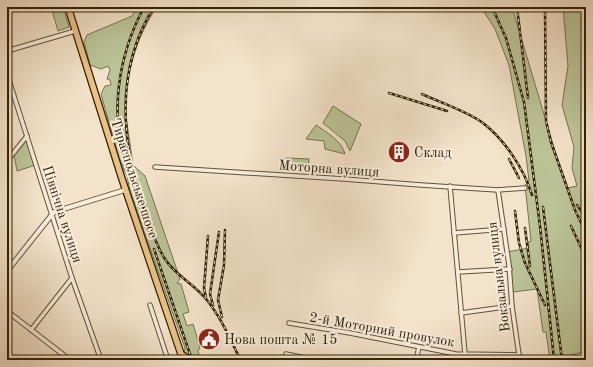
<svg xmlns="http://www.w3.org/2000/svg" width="593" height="367" viewBox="0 0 593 367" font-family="'Old Standard TT',serif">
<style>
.green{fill:#bbc498;stroke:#76724e}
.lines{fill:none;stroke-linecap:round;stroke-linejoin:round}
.minor-casing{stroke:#625136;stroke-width:5.5}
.tertiary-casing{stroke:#625136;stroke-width:6}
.primary-casing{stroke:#312005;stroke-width:8}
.minor{stroke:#f8eddd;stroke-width:3.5}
.tertiary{stroke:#f8eddd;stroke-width:4}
.primary{stroke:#eac286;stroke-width:5.5}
.rail-casing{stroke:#312005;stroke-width:2.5}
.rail{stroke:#f8eddd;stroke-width:1;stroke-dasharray:3;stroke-linecap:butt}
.labels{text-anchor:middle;stroke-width:4;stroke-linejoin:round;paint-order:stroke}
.poi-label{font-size:14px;fill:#312005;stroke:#f8eddd;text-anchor:start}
.street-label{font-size:14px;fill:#312005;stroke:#f8eddd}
</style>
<rect width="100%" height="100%" fill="#f4e3cb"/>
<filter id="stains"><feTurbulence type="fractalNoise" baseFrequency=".005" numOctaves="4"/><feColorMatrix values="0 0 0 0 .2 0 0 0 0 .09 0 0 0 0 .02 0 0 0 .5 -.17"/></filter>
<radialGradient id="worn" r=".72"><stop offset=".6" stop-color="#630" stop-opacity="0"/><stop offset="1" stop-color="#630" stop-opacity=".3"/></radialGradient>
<!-- green -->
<g class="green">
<path d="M51,7H63L69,27L58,31Z"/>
<path d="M137,7H157C137,34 123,82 126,116C128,132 131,149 133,165L145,176L180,279L177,283L181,284L189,312L183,314L187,326L193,324L200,347L198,351L200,358H190L184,351L185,348L130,191L127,176L119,158L101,94L105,86L111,85L110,80L107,79L110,70L108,66L101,69L90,65L84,42L87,35L132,16Z"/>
<path d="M481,7H512L555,151L568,188L577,186L572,168L574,147L562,105L568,66L563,7H586V351L554,360H550L546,332H543L537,289L513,292L507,252L529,248L528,242L531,241L525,185L529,181L526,156L509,65L495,29Z"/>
<path d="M333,106L361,124L350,151L345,141L323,123Z"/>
<path d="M316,125C326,132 342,141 345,154L325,149L324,141L306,139Z"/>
<path d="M27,138L36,165L17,171L14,155Z"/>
<path d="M286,158L309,159L308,171L285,170Z"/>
</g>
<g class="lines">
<!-- minor casing -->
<g class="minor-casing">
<g id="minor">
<path d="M7,51L75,31"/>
<path d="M7,74L72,278L101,360"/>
<path d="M7,161L27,136"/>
<path d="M155,167L344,179L421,185L498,190L525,188"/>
<path d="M450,186L465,354"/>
<path d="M498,190L509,265L512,306L519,355L522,360"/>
<path d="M454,233L504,229"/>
<path d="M458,272L510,269"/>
<path d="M150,305L168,360"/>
<path d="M7,311L70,360"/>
<path d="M461,313L512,306"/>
<path d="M289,323L350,333L456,354L519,355"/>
<path d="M31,330L72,278"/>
<path d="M286,354L315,360"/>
<path d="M416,360L419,347"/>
</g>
</g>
<!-- tertiary casing -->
<g class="tertiary-casing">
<path id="tertiary" d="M7,271L54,212L125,190"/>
</g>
<!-- primary casing -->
<g class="primary-casing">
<g id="primary">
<path d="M68,7L122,179L183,360"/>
<path d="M182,355L191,360"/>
</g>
</g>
<!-- minor -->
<use href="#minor" class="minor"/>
<!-- tertiary -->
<use href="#tertiary" class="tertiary"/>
<!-- primary -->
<use href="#primary" class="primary"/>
<!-- rail casing -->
<g class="rail-casing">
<g id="rail">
<path d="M154,7C115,69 121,142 144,209C150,226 155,244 165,259C175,275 194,284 206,299C221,317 230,339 240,359"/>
<path d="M492,7L506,38L524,102L540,226L554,359"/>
<path d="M517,7L528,98"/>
<path d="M545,7L546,121L551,142L575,210L586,233"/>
<path d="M389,93L447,111"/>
<path d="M422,94C439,102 469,112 483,123C505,140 524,169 532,195"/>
<path d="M509,159L519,178"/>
<path d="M126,169C110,114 117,58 144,7"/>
<path d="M577,205L586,218"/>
<path d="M543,207L562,360"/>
<path d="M515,211L519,243L525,263L545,305"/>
<path d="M571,226L586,258"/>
<path d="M525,228L530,266"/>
<path d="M154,249L192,360"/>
<path d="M206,298L204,288L208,236"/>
<path d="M213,305L210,294L219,232"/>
<path d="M222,317L218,300L224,265L225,230"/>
</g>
</g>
<!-- rail -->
<use href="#rail" class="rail"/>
</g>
<!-- icons -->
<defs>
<g id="building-disc" transform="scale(1.15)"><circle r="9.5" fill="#8f2418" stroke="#f8eddd"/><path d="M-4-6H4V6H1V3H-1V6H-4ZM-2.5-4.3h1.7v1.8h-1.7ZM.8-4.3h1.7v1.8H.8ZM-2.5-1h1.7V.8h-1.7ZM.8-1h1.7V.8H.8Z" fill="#fff"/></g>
<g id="civic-disc" transform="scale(1.15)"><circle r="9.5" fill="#8f2418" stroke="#f8eddd"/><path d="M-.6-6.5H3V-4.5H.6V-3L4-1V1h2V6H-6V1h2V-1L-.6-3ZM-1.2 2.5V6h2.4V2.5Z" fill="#fff"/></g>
</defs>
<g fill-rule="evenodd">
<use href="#building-disc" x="399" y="152"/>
<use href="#civic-disc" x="209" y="339"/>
</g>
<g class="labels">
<!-- poi labels -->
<g class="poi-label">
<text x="414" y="157">Склад</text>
<text x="224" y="344">Нова пошта № 15</text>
</g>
<!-- street labels -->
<g class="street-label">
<text transform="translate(329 168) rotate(4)" y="5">Моторна вулиця</text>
<text transform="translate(135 178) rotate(72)" y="5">Тираспольське шосе</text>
<text transform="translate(63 214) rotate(72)" y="5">Північна вулиця</text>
<text transform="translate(498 277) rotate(-97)" y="5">Вокзальна вулиця</text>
<text transform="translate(382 329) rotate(10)" y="5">2-й Моторний провулок</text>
</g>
</g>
<!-- margin -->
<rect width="593" height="367" fill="none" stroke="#f4e3cb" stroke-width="24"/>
<rect x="8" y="8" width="577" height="351" fill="none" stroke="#312005" stroke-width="2"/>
<rect x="12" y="12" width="569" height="343" fill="none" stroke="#312005"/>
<rect width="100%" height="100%" filter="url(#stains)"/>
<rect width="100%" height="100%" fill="url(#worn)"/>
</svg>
